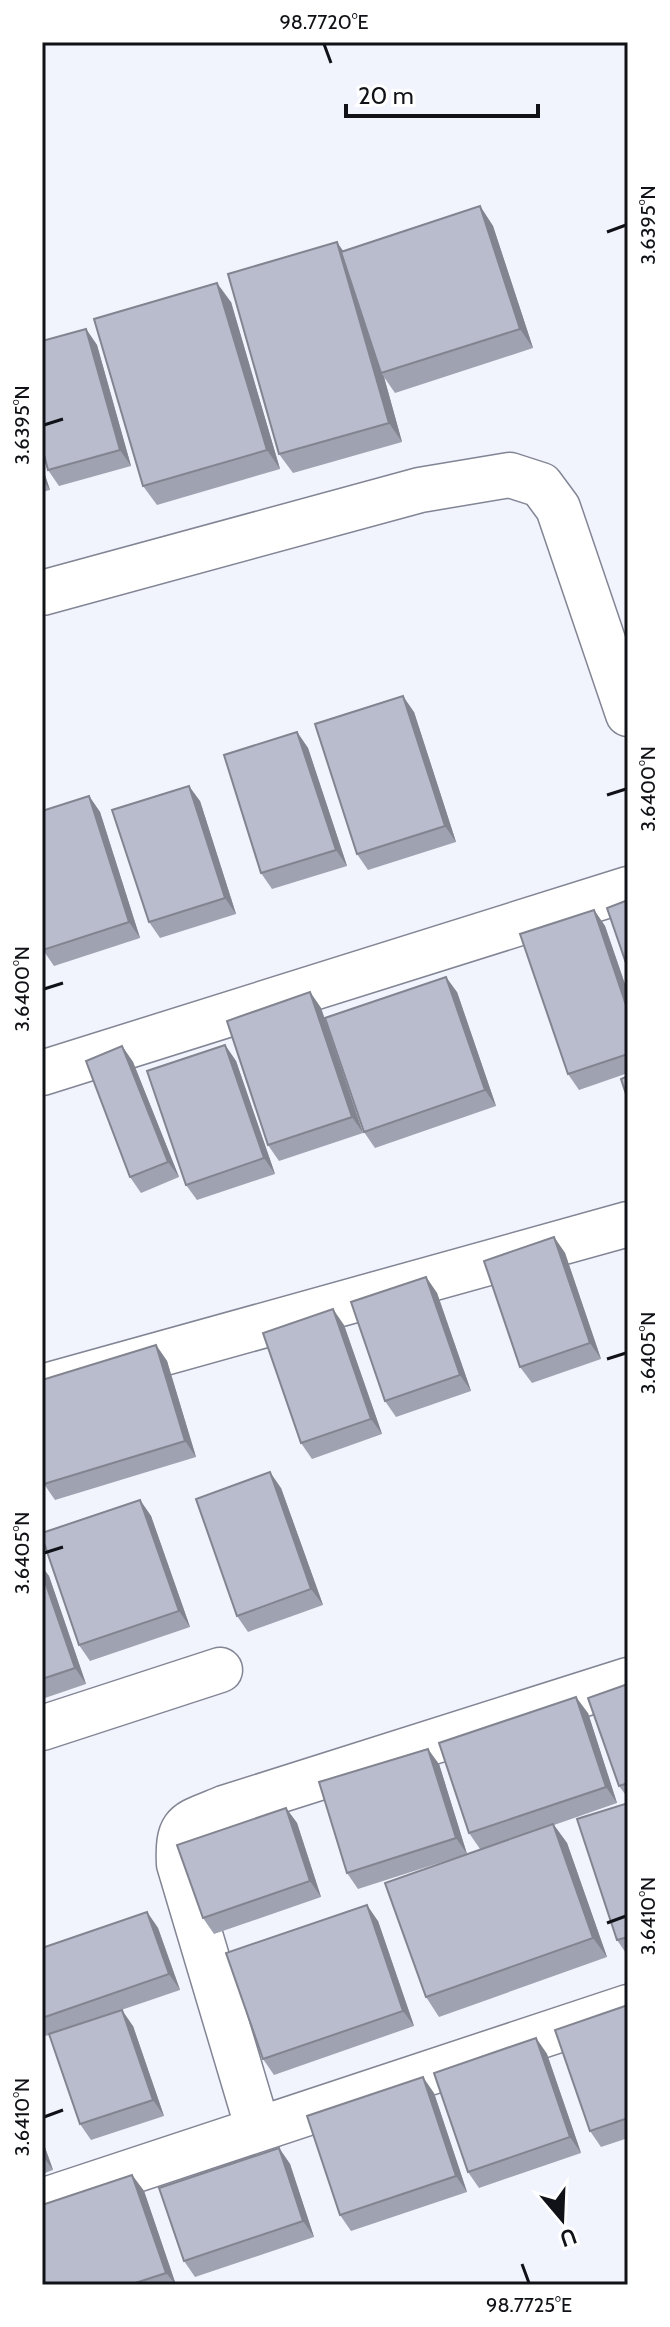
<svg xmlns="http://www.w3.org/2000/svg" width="670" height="2327" viewBox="0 0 670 2327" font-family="Cabin,sans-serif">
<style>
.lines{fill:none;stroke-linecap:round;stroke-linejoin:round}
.minor-casing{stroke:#828594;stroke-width:47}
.minor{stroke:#fff;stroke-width:44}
.wall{fill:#9fa2b0}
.shaded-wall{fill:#828490}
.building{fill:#b9bccd;stroke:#828490;stroke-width:2}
.ticks{fill:none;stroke:#111217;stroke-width:3}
.neatline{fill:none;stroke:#111217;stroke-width:3}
.ticks-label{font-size:20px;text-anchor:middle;fill:#111217}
</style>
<rect width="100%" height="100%" fill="#f1f3fd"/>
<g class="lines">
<!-- minor casing -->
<g class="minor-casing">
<g id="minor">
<path d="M42,593L420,490L510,475L541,485L558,508L628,714"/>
<path d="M42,1073L628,889"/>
<path d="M42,1387L628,1224"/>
<path d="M42,1728L220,1670"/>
<path d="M258,2129L179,1864C177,1820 187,1824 224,1808L628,1680"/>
<path d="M42,2201L628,2007"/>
</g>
</g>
<!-- minor -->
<use href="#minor" class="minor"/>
</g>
<!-- wall -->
<g class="wall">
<path d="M480,206L493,226L533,348L395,393L384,377L402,442L293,473L279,454L343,251Z"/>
<path d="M231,302L280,469L157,505L143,486Z"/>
<path d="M86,329L97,345L131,466L59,486L48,470Z"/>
<path d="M42,466L50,490L42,492Z"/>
<path d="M414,712L456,842L368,870L357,854Z"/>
<path d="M297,732L308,748L347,866L272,889L261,873Z"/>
<path d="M89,796L100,812L140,938L54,966L43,950Z"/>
<path d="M200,801L236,914L160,938L149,922Z"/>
<path d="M594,910L605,926L628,993V1073L579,1090L568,1074Z"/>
<path d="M310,992L321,1008L363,1133L279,1161L268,1145Z"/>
<path d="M457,992L496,1106L375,1148L364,1132Z"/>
<path d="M225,1045L236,1061L275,1174L197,1200L186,1185Z"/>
<path d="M122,1046L133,1062L179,1177L141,1193L130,1177Z"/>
<path d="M554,1237L565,1253L601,1359L532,1383L520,1367Z"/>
<path d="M426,1277L437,1293L471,1391L396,1417L385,1401Z"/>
<path d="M344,1325L382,1434L312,1459L301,1443Z"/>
<path d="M156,1345L167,1361L196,1457L55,1500L44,1484Z"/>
<path d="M281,1488L323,1605L248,1632L237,1616Z"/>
<path d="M140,1500L151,1516L190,1627L90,1661L79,1645Z"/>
<path d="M42,1567L49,1576L86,1684L42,1699Z"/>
<path d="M628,1684V1798L619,1786Z"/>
<path d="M588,1713L617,1803L554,1825L567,1843L607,1957L439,2017L426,1997L480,1849L469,1833Z"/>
<path d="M439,1764L467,1854L358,1889L347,1873Z"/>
<path d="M628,1803V1956L617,1940Z"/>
<path d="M286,1808L297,1823L321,1897L214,1934L203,1918Z"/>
<path d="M147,1912L158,1928L180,1990L86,2022L133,2026L164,2116L91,2140L80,2124L49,2035L46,2036L42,2030V1948Z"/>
<path d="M378,1921L414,2026L274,2075L263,2059Z"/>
<path d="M628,2005V2138L601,2147L590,2131Z"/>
<path d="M536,2038L547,2054L581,2153L479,2188L468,2172Z"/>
<path d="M434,2093L467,2192L351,2231L340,2215Z"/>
<path d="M42,2139L53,2170L42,2174Z"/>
<path d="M279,2148L290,2164L314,2237L195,2277L184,2261Z"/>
<path d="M132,2175L144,2191L176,2285H42Z"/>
</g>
<!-- shaded-wall -->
<g class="shaded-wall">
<path d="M480,206L493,226L533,348L520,329Z"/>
<path d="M337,242L350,261L381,373L384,377L402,442L389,423Z"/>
<path d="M217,283L231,302L280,469L267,450Z"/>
<path d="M86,329L97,345L131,466L120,450Z"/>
<path d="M42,466L50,490L42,479Z"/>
<path d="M403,696L414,712L456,842L445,826Z"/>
<path d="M297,732L308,748L347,866L336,850Z"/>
<path d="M189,786L200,801L236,914L225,898Z"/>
<path d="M89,796L100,812L140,938L129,922Z"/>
<path d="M594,910L605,926L628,993V1011Z"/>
<path d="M446,977L457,992L496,1106L485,1090Z"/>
<path d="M310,992L321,1008L363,1133L352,1117Z"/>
<path d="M225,1045L236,1061L275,1174L264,1158Z"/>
<path d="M122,1046L133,1062L179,1177L168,1162Z"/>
<path d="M554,1237L565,1253L601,1359L590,1343Z"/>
<path d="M426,1277L437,1293L471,1391L460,1375Z"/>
<path d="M333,1309L344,1325L382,1434L371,1419Z"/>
<path d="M156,1345L167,1361L196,1457L185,1441Z"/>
<path d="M270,1472L281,1488L323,1605L311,1589Z"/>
<path d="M140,1500L151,1516L190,1627L179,1611Z"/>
<path d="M42,1567L49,1576L86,1684L75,1668L42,1573Z"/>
<path d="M576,1697L588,1713L617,1803L606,1787Z"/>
<path d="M428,1749L439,1764L467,1854L456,1838Z"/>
<path d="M286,1808L297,1823L321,1897L310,1881Z"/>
<path d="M553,1824L567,1843L607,1957L593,1938Z"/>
<path d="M367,1905L378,1921L414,2026L403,2011Z"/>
<path d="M147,1912L158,1928L180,1990L169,1974Z"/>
<path d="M122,2010L133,2026L164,2116L153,2100Z"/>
<path d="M536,2038L547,2054L581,2153L570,2137Z"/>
<path d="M423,2077L434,2093L467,2192L456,2176Z"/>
<path d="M42,2139L53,2170L42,2155Z"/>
<path d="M279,2148L290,2164L314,2237L303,2221Z"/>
<path d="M132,2175L144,2191L176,2285L166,2273Z"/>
</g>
<!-- building -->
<g class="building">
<path d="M480,206L520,329L381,373L341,252Z"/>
<path d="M337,242L389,423L279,454L228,274Z"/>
<path d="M217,283L267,450L143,486L94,319Z"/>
<path d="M86,329L120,450L48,470L42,447V341Z"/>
<path d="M403,696L445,826L357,854L315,724Z"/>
<path d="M297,732L336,850L261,873L224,755Z"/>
<path d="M189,786L225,898L149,922L112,810Z"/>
<path d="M89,796L129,922L43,950L42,811Z"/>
<path d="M628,900V969L607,908Z"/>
<path d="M594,910L628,1011V1054L568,1074L520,934Z"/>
<path d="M446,977L485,1090L364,1132L325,1018Z"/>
<path d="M310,992L352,1117L268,1145L227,1021Z"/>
<path d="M225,1045L264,1158L186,1185L147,1071Z"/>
<path d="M122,1046L168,1162L130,1177L86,1061Z"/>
<path d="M628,1076V1100L621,1079Z"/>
<path d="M554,1237L590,1343L520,1367L484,1261Z"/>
<path d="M426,1277L460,1375L385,1401L351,1302Z"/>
<path d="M333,1309L371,1419L301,1443L263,1333Z"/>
<path d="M156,1345L185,1441L44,1484L42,1477V1380Z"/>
<path d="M270,1472L311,1589L237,1616L196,1499Z"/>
<path d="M140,1500L179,1611L79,1645L42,1537V1533Z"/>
<path d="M42,1573L75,1668L42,1679Z"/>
<path d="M628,1684V1783L619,1786L588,1698Z"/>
<path d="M576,1697L606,1787L469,1833L439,1743Z"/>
<path d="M428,1749L456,1838L347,1873L319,1782Z"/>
<path d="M628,1803V1937L617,1940L577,1819Z"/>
<path d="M286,1808L310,1881L203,1918L177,1845Z"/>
<path d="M553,1824L593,1938L426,1997L385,1883Z"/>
<path d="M367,1905L403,2011L263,2059L226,1953Z"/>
<path d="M147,1912L169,1974L42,2018V1948Z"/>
<path d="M628,2005V2118L590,2131L555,2030Z"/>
<path d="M122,2010L153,2100L80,2124L49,2034Z"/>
<path d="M536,2038L570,2137L468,2172L434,2073Z"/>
<path d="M423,2077L456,2176L340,2215L307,2116Z"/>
<path d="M279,2148L303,2221L184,2261L159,2188Z"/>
<path d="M132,2175L166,2273L129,2285H42V2205Z"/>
</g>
<!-- ticks -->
<path class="ticks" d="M324,44L331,63M607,232L626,225M44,425L63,419M607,795L626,789M44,989L63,983M607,1359L626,1353M44,1553L63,1547M607,1923L626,1916M44,2117L63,2110M522,2264L529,2283"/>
<!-- border -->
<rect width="670" height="2327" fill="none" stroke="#ffffff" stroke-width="88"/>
<!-- north arrow -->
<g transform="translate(562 2219) rotate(161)" stroke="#ffffff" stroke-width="6" paint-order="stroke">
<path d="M0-6L14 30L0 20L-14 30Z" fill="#111217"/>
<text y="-12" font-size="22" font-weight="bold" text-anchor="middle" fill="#111217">U</text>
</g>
<!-- scale -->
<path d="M346 104v12h192v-12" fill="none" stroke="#111217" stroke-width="4"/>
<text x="358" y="104" font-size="24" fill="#111217" stroke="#ffffff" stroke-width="6" paint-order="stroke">20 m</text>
<rect x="44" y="44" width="582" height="2239" class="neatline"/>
<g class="ticks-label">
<text x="324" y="29">98.7720°E</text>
<text transform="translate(648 225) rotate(-90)" y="7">3.6395°N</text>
<text transform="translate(22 425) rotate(-90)" y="7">3.6395°N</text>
<text transform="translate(648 789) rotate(-90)" y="7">3.6400°N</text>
<text transform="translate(22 989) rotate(-90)" y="7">3.6400°N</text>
<text transform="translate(648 1353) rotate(-90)" y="7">3.6405°N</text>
<text transform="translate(22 1553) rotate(-90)" y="7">3.6405°N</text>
<text transform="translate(648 1916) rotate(-90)" y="7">3.6410°N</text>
<text transform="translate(22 2117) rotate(-90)" y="7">3.6410°N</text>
<text x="529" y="2312">98.7725°E</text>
</g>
</svg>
